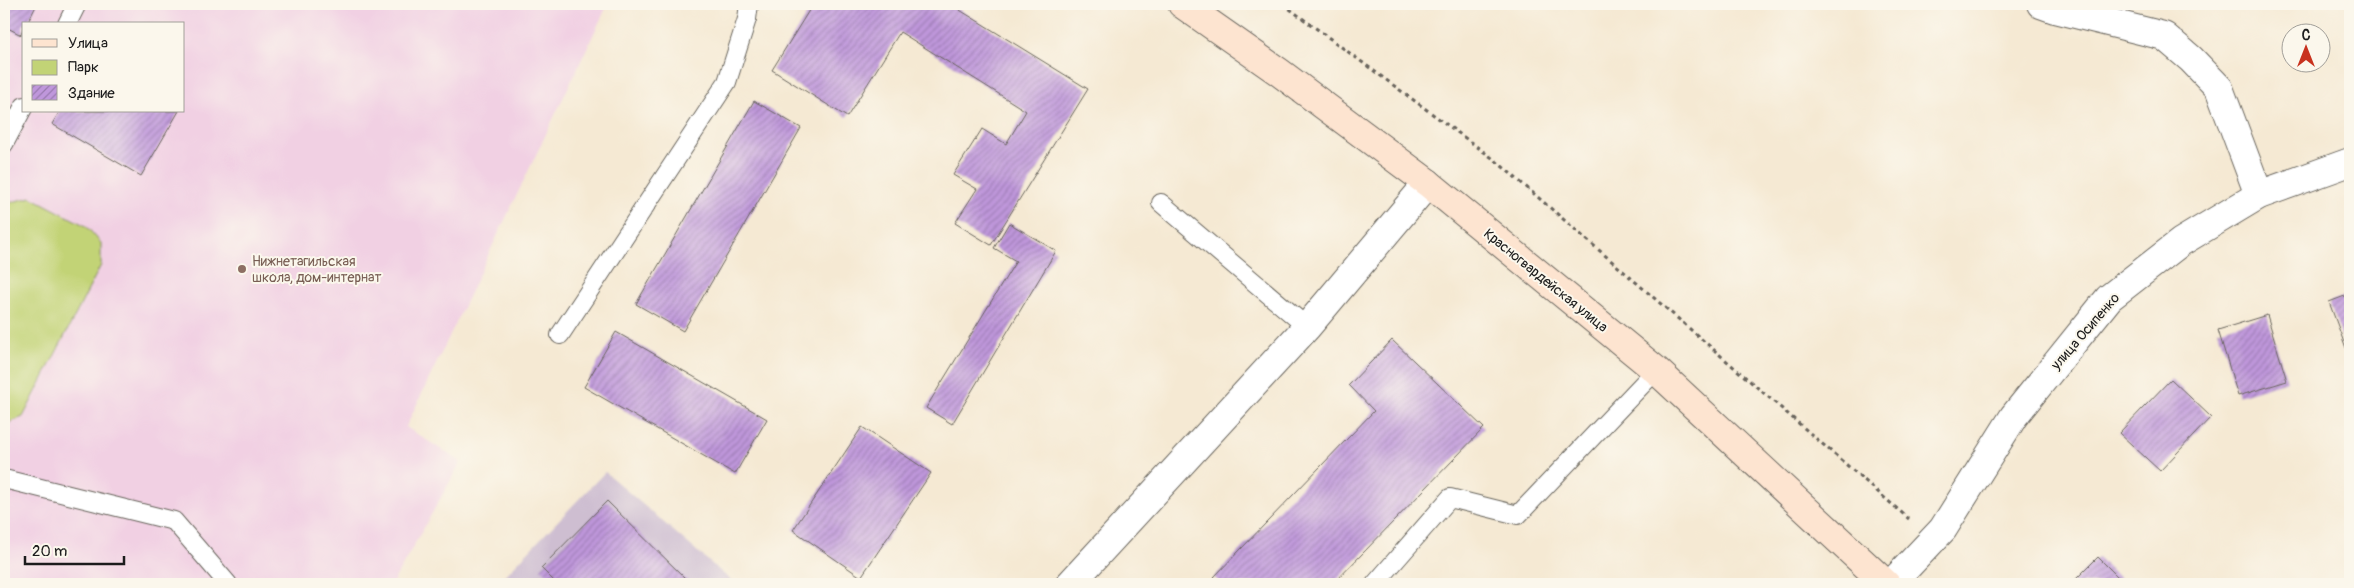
<svg xmlns="http://www.w3.org/2000/svg" width="2354" height="588" viewBox="0 0 2354 588" font-family="Pangolin,sans-serif">
<style>
.built{fill:#f1d0e3;fill-rule:evenodd}
.industrial{fill:#cebed1}
.park{fill:#c2d376;stroke:#6f7849}
.building{fill:url(#building-hatch)}
.lines{fill:none;stroke-linecap:round;stroke-linejoin:round}
.service-casing{stroke:#68645c;stroke-width:20}
.minor-casing{stroke:#68645c;stroke-width:30}
.secondary-casing{stroke:#68645c;stroke-width:30}
.path{stroke:#68645c;stroke-width:3;stroke-dasharray:4 4;stroke-linecap:butt}
.service{stroke:#fff;stroke-width:18}
.minor{stroke:#fff;stroke-width:28}
.secondary{stroke:#fde4d0;stroke-width:28}
.education-dot{fill:#8d6e63;stroke:#fbf7ec;stroke-width:2}
.labels{text-anchor:middle;stroke-width:4;stroke-linejoin:round;paint-order:stroke}
.education-label{font-size:14px;fill:#785e54;stroke:#fbf7ec;text-anchor:start}
.street-label{font-size:14px;fill:#1c1c1c;stroke:#fbf7ec}
</style>
<defs>
<pattern id="building-hatch" width="6" height="6" patternUnits="userSpaceOnUse" patternTransform="scale(1.25)"><rect width="6" height="6" fill="#bf97db"/><path d="M-1 1l2-2M0 6l6-6M5 7l2-2" fill="none" stroke="#9a7ab1"/></pattern>
</defs>
<rect width="100%" height="100%" fill="#fbf7ec"/>
<filter id="ink" filterUnits="userSpaceOnUse"><feTurbulence type="fractalNoise" baseFrequency=".02" numOctaves="2"/><feDisplacementMap in="SourceGraphic" scale="10" xChannelSelector="R" yChannelSelector="G"/><feConvolveMatrix kernelMatrix="1 2 1 2 8 2 1 2 1" color-interpolation-filters="sRGB"/></filter>
<filter id="wash" filterUnits="userSpaceOnUse"><feTurbulence type="fractalNoise" baseFrequency=".0096" numOctaves="4" result="noise"/><feDisplacementMap in="SourceGraphic" scale="20" xChannelSelector="R" yChannelSelector="G"/><feGaussianBlur stdDeviation="1.12" result="paint"/><feColorMatrix in="noise" values="0 0 0 0 0 0 0 0 0 0 0 0 0 0 0 0 0 1.4 0 .05"/><feComposite in="paint" operator="in"/></filter>
<g filter="url(#wash)">
<rect width="100%" height="100%" fill="#f5e9d3"/>
<!-- built -->
<path class="built" d="M4,4H608L406,427L461,462L392,584H12L4,577ZM24,24H184V111H24Z"/>
<!-- industrial -->
<path class="industrial" d="M605,472L735,584H497Z"/>
<!-- park -->
<path class="park" d="M31,197L86,226L101,243V265L23,417L4,425V204Z"/>
<g id="blocks">
<!-- building -->
<g class="building">
<path d="M4,4H37L27,24H24L21,35L4,26Z"/>
<path d="M813,4H950L1088,89L991,245L955,223L977,189L953,175L982,129L1006,144L1026,111L900,32L847,117L772,70Z"/>
<path d="M754,101L801,128L683,331L636,304Z"/>
<path d="M60,111H179L141,176L52,124Z"/>
<path d="M1009,223L1056,251L952,424L926,408L1016,261L994,248Z"/>
<path d="M2350,294V347L2346,348L2329,302Z"/>
<path d="M2267,315L2287,381L2238,396L2218,330Z"/>
<path d="M616,332L767,419L735,474L584,387Z"/>
<path d="M1392,340L1484,428L1333,584H1221L1214,577L1374,411L1349,385Z"/>
<path d="M2171,379L2211,417L2160,471L2119,433Z"/>
<path d="M862,427L931,473L861,577L793,530Z"/>
<path d="M607,501L691,584H557L541,568Z"/>
<path d="M2098,557L2125,584H2071Z"/>
</g>
</g>
</g>
<g filter="url(#ink)">
<use href="#blocks" fill-opacity="0" stroke="#68645c" stroke-width="1"/>
<g class="lines">
<!-- service casing -->
<g class="service-casing">
<g id="service">
<path d="M67,24L77,4"/>
<path d="M4,144L24,106"/>
<path d="M1161,203L1307,327"/>
<path d="M560,335L727,82L747,19L749,4"/>
<path d="M4,479L174,521L228,584"/>
<path d="M1375,584L1450,498L1518,515L1656,370"/>
</g>
</g>
<!-- minor casing -->
<g class="minor-casing">
<g id="minor">
<path d="M2041,4L2055,9L2164,36L2191,59L2219,88L2259,195"/>
<path d="M1070,584L1307,327L1428,183"/>
<path d="M1891,584L1943,529L2014,416L2109,298L2181,242L2259,195L2350,162"/>
</g>
</g>
<!-- secondary casing -->
<g class="secondary-casing">
<path id="secondary" d="M1182,4L1279,72L1428,183L1656,370L1886,584"/>
</g>
<!-- path -->
<path class="path" d="M1283,4L1495,160L1909,519"/>
<!-- service -->
<use href="#service" class="service"/>
<!-- minor -->
<use href="#minor" class="minor"/>
<!-- secondary -->
<use href="#secondary" class="secondary"/>
</g>
</g>
<!-- markers -->
<circle class="education-dot" cx="242" cy="269" r="5"/>
<g class="labels">
<!-- education labels -->
<g class="education-label">
<text x="252" y="266">Нижнетагильская<tspan x="252" dy="16">школа, дом-интернат</tspan></text>
</g>
<!-- street labels -->
<g class="street-label">
<text transform="translate(1546 280) rotate(39)" y="5">Красногвардейская улица</text>
<text transform="translate(2085 331) rotate(-49)" y="5">улица Осипенко</text>
</g>
</g>
<!-- margin -->
<rect width="2354" height="588" fill="none" stroke="#fbf7ec" stroke-width="20"/>
<!-- legend -->
<rect x="22" y="22" width="162" height="90" fill="#fbf7ec" stroke="#a29f99"/>
<rect x="32" y="39" width="25" height="8" fill="#fde4d0" stroke="#a29f99"/>
<text x="68" y="48" font-size="15" fill="#1c1c1c">Улица</text>
<rect x="32" y="60" width="25" height="15" fill="#c2d376" stroke="#a29f99"/>
<text x="68" y="72" font-size="15" fill="#1c1c1c">Парк</text>
<rect x="32" y="85" width="25" height="15" fill="url(#building-hatch)" stroke="#a29f99"/>
<text x="68" y="98" font-size="15" fill="#1c1c1c">Здание</text>
<!-- north arrow -->
<g transform="translate(2306 48)"><circle r="24" fill="#fbf7ec" stroke="#a29f99"/>
<path d="M0-4L9 19L0 12L-9 19Z" fill="#c8321e"/>
<text y="-8" font-size="14" font-weight="bold" text-anchor="middle" fill="#1c1c1c">С</text>
</g>
<!-- scale -->
<path d="M25 556v8h99v-8" fill="none" stroke="#1c1c1c" stroke-width="2.5"/>
<text x="32" y="556" font-size="15" fill="#1c1c1c" stroke="#fbf7ec" stroke-width="4" paint-order="stroke">20 m</text>
</svg>
